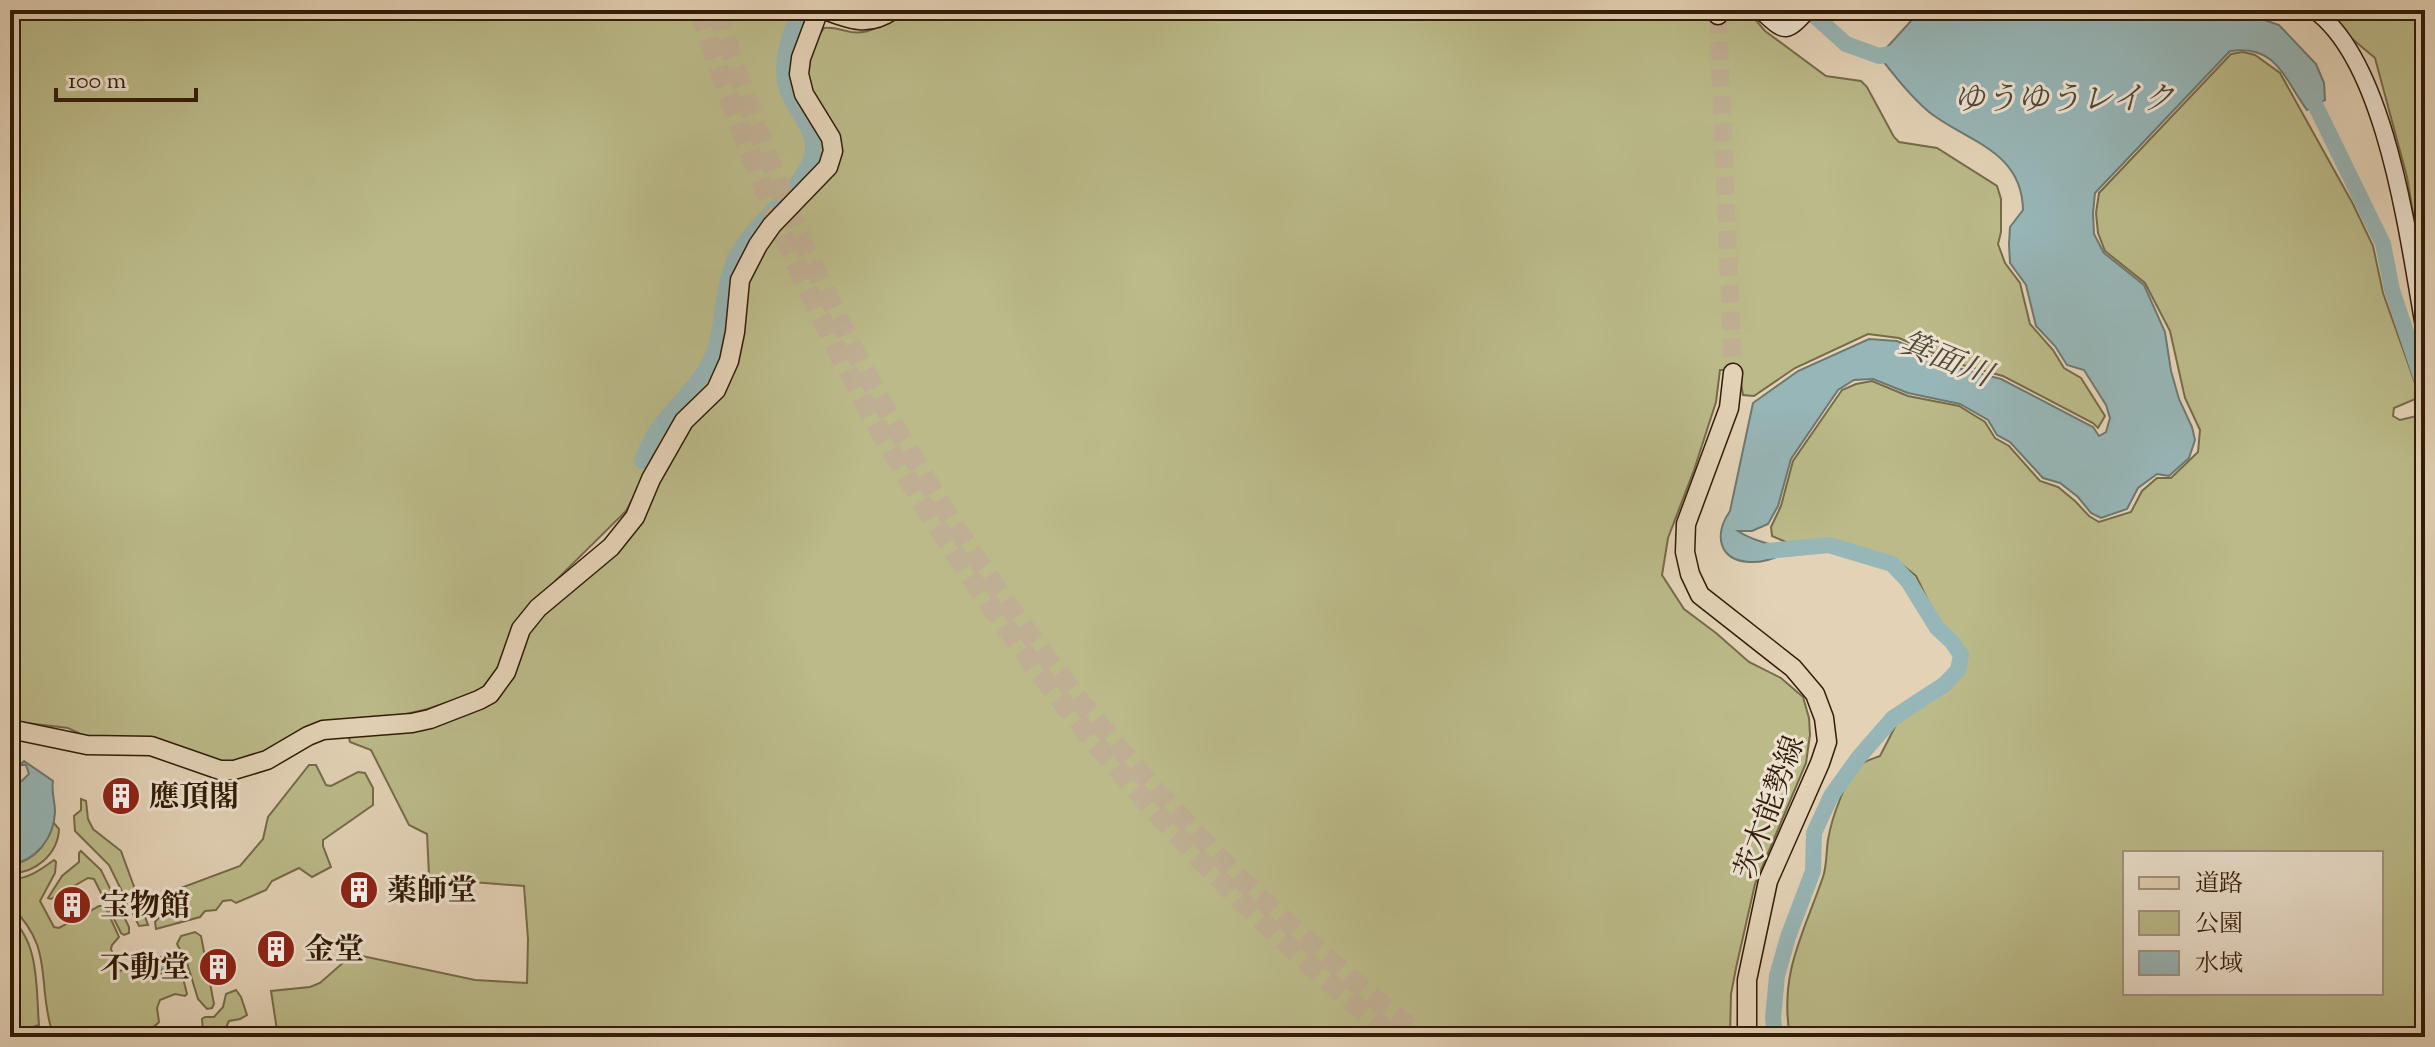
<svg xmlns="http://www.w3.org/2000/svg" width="2435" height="1047" viewBox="0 0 2435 1047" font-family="'Sorts Mill Goudy','Noto Serif JP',serif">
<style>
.green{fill:#bbba89;stroke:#766b48;stroke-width:2;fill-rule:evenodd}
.water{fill:#97b6b7;stroke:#6e7871;stroke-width:2}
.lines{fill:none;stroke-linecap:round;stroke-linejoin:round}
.river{stroke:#97b6b7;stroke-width:16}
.primary-tunnel{stroke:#bfae93;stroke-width:18;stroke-dasharray:18 9;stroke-linecap:butt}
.highway-tunnel{stroke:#bfae93;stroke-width:20;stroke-dasharray:20 10;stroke-linecap:butt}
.secondary-casing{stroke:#311c07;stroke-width:19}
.primary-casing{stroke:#311c07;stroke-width:21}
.secondary{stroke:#ede2d0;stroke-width:16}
.primary{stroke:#e3d2b6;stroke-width:18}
.labels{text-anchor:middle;stroke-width:6;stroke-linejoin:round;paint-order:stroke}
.poi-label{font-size:30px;font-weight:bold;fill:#311c07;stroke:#ede2d0;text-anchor:start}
.street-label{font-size:30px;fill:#311c07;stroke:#ede2d0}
.water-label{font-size:32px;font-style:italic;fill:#504a3c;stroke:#ede2d0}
</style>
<rect width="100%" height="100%" fill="#e3d2b6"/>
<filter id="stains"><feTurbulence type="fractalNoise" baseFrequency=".0025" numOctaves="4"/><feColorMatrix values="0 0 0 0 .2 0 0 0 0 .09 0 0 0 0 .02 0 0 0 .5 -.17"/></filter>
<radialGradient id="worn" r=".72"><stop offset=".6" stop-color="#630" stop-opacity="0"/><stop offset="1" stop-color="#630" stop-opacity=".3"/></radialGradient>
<!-- green -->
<g class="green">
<path d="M10,10H808L790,60L789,77L796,96L821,130L827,155L723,278L724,332L721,355L711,384L678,415L626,511L534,602L497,670L487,685L473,694L424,710L292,739L233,765L87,737L68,728L10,721Z"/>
<path d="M899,10H1707L1709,17L1726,16L1748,11L1765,31L1826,76L1861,81L1867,87L1894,137L1899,142L1937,148L1997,186L2001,199V232L1998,244L2005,263L2020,283L2030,324L2053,350L2064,368L2081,378L2105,416L2098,428L2093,423L2003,376L1959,364L1899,338L1868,334L1795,368L1754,396L1743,395L1739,370H1720L1716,402L1694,470L1668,538L1662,575L1684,609L1716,633L1749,662L1781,678L1803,697L1809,718L1810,735L1806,763L1755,884L1736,968L1731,994L1730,1037H278L271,991L310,987L320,983L353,954L475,980L527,983L528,939L524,886L472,882L429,875L427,834L409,825L371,750L350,742L348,734L483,705L527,630L614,551L688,422L711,404L746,281L761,247L834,164L810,95L806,69L819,35L824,28C835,27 841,30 851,32C871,35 885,23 899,10Z"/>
<path d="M2318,10H2425V286L2407,177L2375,58Z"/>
<path d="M2243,52L2255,55L2280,73L2353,204L2373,246L2383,293L2420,397L2394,408L2393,416L2400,420L2425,414V1037H1790C1779,973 1803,935 1823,877C1827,865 1826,853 1828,840C1831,821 1846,774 1863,763C1867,760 1875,758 1880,756L1897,723L1950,688L1963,674L1967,653L1939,623L1916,576L1896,560L1829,542L1788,543L1772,536L1771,527L1781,506L1793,461L1842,390L1856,384L1872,381L1908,396L1959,406L1985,422L1995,438L2009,446L2040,481L2058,487L2075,501L2089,516L2099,522L2131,512L2142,491L2157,478H2171L2198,452L2200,430L2185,398L2170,331L2145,283L2105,251L2098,233L2096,213L2099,193L2231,54ZM2125,853H2381V993H2125Z"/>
<path d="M309,765H316L326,785L331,786L358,772L365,773L373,788V805L323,840V846L331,867L312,877L299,868L272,881L266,890L236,903L231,900L223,901L216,910L205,911L200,917L156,929L155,922L167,908L170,892L240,866L263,839L268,817Z"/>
<path d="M81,799L86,801L88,819L93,829L121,851L148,925L139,926L109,865L75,831L74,816L81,810Z"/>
<path d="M53,822L59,829C58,854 35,874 10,873V865H13L49,836Z"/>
<path d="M81,851L101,870L129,927V933L124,935L121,933L94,879L88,878L51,899L48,898L62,876L79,862V853Z"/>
<path d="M54,860L56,862L55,873L40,901L54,927L59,928L99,906H105L119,937L112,945L111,949L119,971L142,965L148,977L177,969L181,970L187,994L185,996L175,994L160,1000L157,1008L159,1022C143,1041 85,1037 62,1037L51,1028C37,977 54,948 10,905V880C29,878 39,871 54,860Z"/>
<path d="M10,918C40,941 36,991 39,1025L10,1034Z"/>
<path d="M195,932L201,936L214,1004L212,1008L207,1009L198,999L187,963L177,944L181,936Z"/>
<path d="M236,990L241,997L247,1015L240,1019L229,1021L223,1034L212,1036L203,1032L202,1019L205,1017H214L223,1007L226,994Z"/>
</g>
<!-- water -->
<g class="water">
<path d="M1921,10H2236L2279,25L2316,64L2324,83L2325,100L2307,110C2284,79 2277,44 2230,51L2095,193L2093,213L2094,234L2104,253L2144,285L2165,332L2171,371L2179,399L2192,427L2195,440L2189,458L2169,476L2157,474L2138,488L2127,509L2101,518L2091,513L2078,497L2060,483L2043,478L2010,442L1997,435L1988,420L1960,404L1908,393L1873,379L1854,380L1838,390L1791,459L1778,506L1768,524L1752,531H1738C1748,538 1773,547 1786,546L1787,553C1774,558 1763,563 1749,562C1718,560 1714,534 1730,511L1753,403L1798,371L1869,339L1897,341L1958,368L2001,379L2093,427L2099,436L2106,432L2110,418L2106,405L2084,370L2067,365L2055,346L2036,326L2026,285L2010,263L2009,244L2010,227L2023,210C2022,150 1967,142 1929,112C1910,96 1895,76 1879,56Z"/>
<path d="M24,761L53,781C51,791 55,801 55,812C54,838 36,861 10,865V792L29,774L26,765H20Z"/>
<path d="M170,955L173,966L149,974L145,962L147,960Z"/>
</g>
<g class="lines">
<!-- river -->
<g class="river">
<path d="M1808,10L1846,44L1879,56L1897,53"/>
<path d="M2306,86L2383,244L2392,290L2425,389"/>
<path d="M642,461C646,452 650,441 655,433C673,406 700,386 713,355C726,321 720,282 740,250C759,218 797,195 811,159C822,132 788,106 785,81C781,56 791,32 800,10"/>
<path d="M1767,551L1829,545L1892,564L1908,581L1937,628L1952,642L1961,655L1958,670L1945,684L1893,718L1859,757L1831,796L1814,833L1813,871L1788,937L1777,976L1773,1018L1775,1037"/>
</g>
<!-- primary-tunnel -->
<path class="primary-tunnel" d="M1718,15L1733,373"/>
<!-- highway-tunnel -->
<g class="highway-tunnel">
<path d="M700,10C715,64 736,118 757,171C888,508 1112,811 1395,1037"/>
<path d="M717,10C815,332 992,631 1231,869C1291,929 1356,984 1422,1037"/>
</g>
<!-- secondary casing -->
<g class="secondary-casing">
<g id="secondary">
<path d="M1760,10C1785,32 1784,36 1808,10"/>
<path d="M2314,10C2388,63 2409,245 2425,332"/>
</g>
</g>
<!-- primary casing -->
<g class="primary-casing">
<g id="primary">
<path d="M825,10C850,20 869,27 893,10"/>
<path d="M1718,10V15"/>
<path d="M1733,373L1729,408L1686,524L1685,552L1690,574L1700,595L1793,668L1815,694L1824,718L1827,742L1820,763L1768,881L1747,980V1037"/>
<path d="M10,729L87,745L151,746L220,770H234L267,760L308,736L323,730L412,723L430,719L479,700L490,694L506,672L521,629L538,608L611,547L635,517L651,479L684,421L716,390L729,361L735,332L740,280L758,245L772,225L828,167L833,151L831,138L804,94L799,74L801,58L819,10"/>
</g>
</g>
<!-- secondary -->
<use href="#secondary" class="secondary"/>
<!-- primary -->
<use href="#primary" class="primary"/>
</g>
<!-- icons -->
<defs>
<g id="building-disc" transform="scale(2)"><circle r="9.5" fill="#8f2418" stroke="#ede2d0"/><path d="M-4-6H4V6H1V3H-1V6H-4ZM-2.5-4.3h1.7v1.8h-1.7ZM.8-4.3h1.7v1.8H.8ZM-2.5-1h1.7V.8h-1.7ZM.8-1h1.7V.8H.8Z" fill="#fff"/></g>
</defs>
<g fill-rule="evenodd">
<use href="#building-disc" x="121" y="796"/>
<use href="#building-disc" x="359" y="890"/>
<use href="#building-disc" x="72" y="905"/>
<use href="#building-disc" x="276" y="949"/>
<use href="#building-disc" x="218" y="967"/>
</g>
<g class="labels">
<!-- poi labels -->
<g class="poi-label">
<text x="149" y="806">應頂閣</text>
<text x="387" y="900">薬師堂</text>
<text x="100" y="915">宝物館</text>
<text x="304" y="959">金堂</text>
<text x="190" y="977" text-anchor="end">不動堂</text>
</g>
<!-- street labels -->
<g class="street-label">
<text transform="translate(1769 807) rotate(-70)" y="10">茨木能勢線</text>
</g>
<!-- water labels -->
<g class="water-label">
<text x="2064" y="109">ゆうゆうレイク</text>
<text transform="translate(1946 358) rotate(22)" y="11">箕面川</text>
</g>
</g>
<!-- margin -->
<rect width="2435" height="1047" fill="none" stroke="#e3d2b6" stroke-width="40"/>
<rect x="12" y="12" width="2411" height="1023" fill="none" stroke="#311c07" stroke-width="4"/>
<rect x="20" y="20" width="2395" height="1007" fill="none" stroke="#311c07" stroke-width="2"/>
<!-- legend -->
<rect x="2123" y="851" width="260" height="144" fill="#ede2d0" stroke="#a29380" stroke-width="2"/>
<rect x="2139" y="877" width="40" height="12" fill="#e3d2b6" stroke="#a29380" stroke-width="2"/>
<text x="2195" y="891" font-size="24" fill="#311c07">道路</text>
<rect x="2139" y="911" width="40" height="24" fill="#bbba89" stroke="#a29380" stroke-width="2"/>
<text x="2195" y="931" font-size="24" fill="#311c07">公園</text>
<rect x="2139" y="951" width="40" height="24" fill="#97b6b7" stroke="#a29380" stroke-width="2"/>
<text x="2195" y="971" font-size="24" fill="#311c07">水域</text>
<!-- scale -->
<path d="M56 88v12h140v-12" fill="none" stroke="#311c07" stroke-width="4"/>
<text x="68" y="88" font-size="24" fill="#311c07" stroke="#ede2d0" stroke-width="6" paint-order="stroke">100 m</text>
<rect width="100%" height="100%" filter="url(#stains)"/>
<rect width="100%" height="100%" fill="url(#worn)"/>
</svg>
